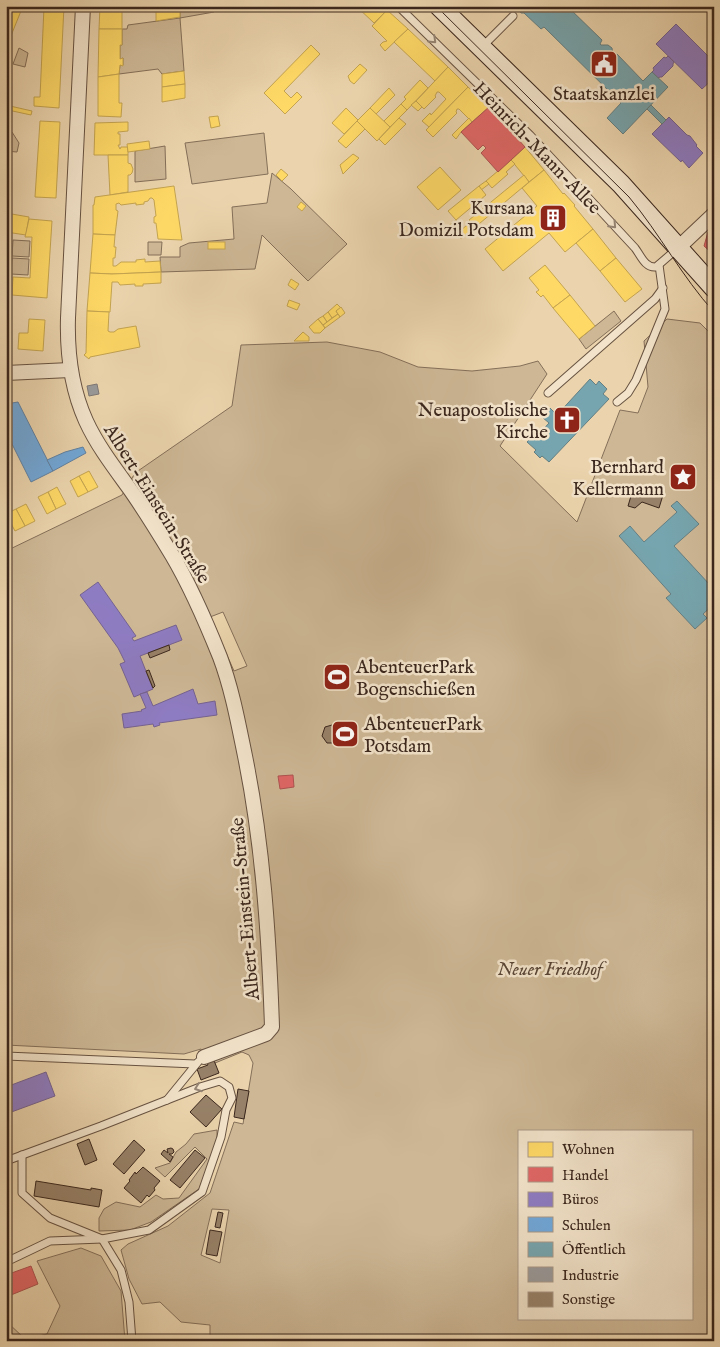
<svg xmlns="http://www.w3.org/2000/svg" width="720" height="1347" viewBox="0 0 720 1347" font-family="'IM FELL English',serif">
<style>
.green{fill:#cdb795;stroke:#846f59;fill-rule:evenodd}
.homes{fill:#ffd966;stroke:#c4a450}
.shops{fill:#e06666;stroke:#ae5350}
.offices{fill:#8e7cc3;stroke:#756291}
.schools{fill:#6fa8dc;stroke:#5f81a3}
.public{fill:#76a5af;stroke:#647f83}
.industry{fill:#999;stroke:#7d7774}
.building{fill:#978168;stroke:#3b271d}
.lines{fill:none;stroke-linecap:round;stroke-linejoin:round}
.lane-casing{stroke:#675241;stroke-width:9}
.street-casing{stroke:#675241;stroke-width:16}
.secondary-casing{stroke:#3b271d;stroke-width:21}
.lane{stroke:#f2e3ca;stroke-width:7}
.street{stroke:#f2e3ca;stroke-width:14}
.secondary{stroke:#f2e3ca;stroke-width:19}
.tram{stroke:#3b271d;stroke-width:1}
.oneway{stroke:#968574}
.labels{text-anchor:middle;stroke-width:5;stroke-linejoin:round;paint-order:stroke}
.poi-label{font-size:19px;fill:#3b271d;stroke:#f2e3ca;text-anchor:end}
.street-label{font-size:19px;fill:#3b271d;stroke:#f2e3ca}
.park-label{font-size:19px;font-style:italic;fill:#584435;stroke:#f2e3ca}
</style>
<rect width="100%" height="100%" fill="#ebd4ad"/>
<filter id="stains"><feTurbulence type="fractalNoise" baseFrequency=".004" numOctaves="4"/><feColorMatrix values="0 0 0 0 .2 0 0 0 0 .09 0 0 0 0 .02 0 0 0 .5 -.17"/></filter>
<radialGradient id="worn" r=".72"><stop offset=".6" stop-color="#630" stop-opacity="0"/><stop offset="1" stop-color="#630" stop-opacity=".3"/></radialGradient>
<!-- green -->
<g class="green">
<path d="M180,6H212L214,12L180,18L184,71L162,74L158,69L119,74L120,65H123V58L120,59V45H122V29H127L128,25L180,18Z"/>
<path d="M19,48L28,53L25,67L13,64Z"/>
<path d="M6,131L12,132L19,143L17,152L6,151Z"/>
<path d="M264,133L268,174L192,184L185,143Z"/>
<path d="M165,146L166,179L135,182V151Z"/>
<path d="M272,173L291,189L347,244L308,281L262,235L255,269L161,272L160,257H180V247L189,243L234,239L232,207L267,203Z"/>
<path d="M13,240L30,241L29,257L12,256Z"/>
<path d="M148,242H162L161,255H148Z"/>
<path d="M12,258L29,259L28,275L11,274Z"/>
<path d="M614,311L621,321L586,349L579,339Z"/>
<path d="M667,319L700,323L714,337V1341H210V1325L181,1322L160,1302L142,1304L129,1279L121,1250L128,1244L168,1226L210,1193L234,1122L243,1124L253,1063L249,1055L242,1052L215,1063L212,1055L204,1058L201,1049L184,1054L6,1045V551L122,495L135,473L232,406L241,345L327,342L380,352L418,367L472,371L520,366L538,361L547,374L500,446L577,522L620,410L638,413L648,387L644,341ZM223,612L247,666L234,671L210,617ZM519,1131H691V1318H519ZM212,1209L229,1210L220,1263L201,1255Z"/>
<path d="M217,1130V1142L199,1189L151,1222L130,1230L99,1231V1218L104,1209L116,1202L140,1207L156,1195L163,1199L179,1198L207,1159L195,1147L165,1177L155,1168L170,1163L176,1152L186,1144L194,1134Z"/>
<path d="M81,1248L101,1256L121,1291L125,1341H6V1321L25,1339L47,1334L60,1306L37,1261Z"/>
</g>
<!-- homes -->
<g class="homes">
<path d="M6,6H23L6,48Z"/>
<path d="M40,6H64L59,108L34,106V97H40L44,7Z"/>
<path d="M100,6H122V29H99Z"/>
<path d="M156,6H180V17L156,21Z"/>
<path d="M356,6H383L387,10L374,23Z"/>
<path d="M387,10L408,29L385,51L380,45L383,42L387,41L372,26Z"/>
<path d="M99,29H122V45H120V59L123,58V66L120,65L119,74L98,77Z"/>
<path d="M408,29L448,67L435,81L394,42Z"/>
<path d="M311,45L320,54L284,91L291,98L297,92L302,97L285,114L264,93Z"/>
<path d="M360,64L367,70L354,84L350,81L348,76Z"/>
<path d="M448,67L468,87L429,127L422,121L430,113L431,115L446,99L439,92H437L435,96L436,97L424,109L416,101Z"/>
<path d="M184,71L185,84L162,87V74Z"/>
<path d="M119,74V103H122L121,117L98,116V77Z"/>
<path d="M420,80L428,88L407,110L401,104L406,99L404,97Z"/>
<path d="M185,84V98L162,102V87Z"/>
<path d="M468,87L489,107L472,122L459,109H457L456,112L457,113L433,137L426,130Z"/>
<path d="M389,88L395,95L376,114L370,108Z"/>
<path d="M416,101L422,107L418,111L411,105Z"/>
<path d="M401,104L407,110L390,127L384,121Z"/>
<path d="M10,106L32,111L31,115L8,110Z"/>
<path d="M346,108L358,120L344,134L332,123Z"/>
<path d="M370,108L390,127L377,141L357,121Z"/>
<path d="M218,116L220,126L211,128L209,117Z"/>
<path d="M399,118L406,124L385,145L379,139Z"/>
<path d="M469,118L472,122L461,132L456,139L452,135Z"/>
<path d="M40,121L60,122L56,198L35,197Z"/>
<path d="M357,121L365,129L346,148L338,141Z"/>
<path d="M128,122V131L118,132V134H120V145H118L120,149L121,147H128V155H94L95,123Z"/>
<path d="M149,141L150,149L128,152L127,144Z"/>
<path d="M525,147L544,170L529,182L511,160Z"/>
<path d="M353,154L359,158L343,174L340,165Z"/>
<path d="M108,155H128V163L131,164L133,169L132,173L130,175H128V192L110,195Z"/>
<path d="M511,160L515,164L506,172L508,174L492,188L486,181Z"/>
<path d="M440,167L461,190L438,210L417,187Z"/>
<path d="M281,169L288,175L282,181L276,175Z"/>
<path d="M544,170L563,194L564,193L575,205L574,206L593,229L565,252L549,233L503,271L485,249L537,206L522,188Z"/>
<path d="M524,175L529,182L461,239L456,234L471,222L469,220Z"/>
<path d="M486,181L489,184L481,190L479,186Z"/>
<path d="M174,186L182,240L158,239L156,223H154V217L156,216L154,200L152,198H150L148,201L144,202V204L136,205V203L121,205L119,203L116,204V210L118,211L115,235L93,234V205H94L95,197Z"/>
<path d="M479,186L486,195L456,220L448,211Z"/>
<path d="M301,202L306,206L302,211L297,207Z"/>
<path d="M6,213L29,217L26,235L6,232Z"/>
<path d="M29,219L52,221L47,298L12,295L13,277L30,278L32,237H25Z"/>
<path d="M456,220L463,228L454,235L447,227Z"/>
<path d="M593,229L616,258L600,271L576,243Z"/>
<path d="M93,234L115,235L114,247H116L115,258H113V266H116L121,262H136V260L145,259V262L160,261L161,272L112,274L90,273Z"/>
<rect x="208" y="242" width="17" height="7"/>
<path d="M616,258L642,289L625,302L600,271Z"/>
<path d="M545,265L570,295L553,308L543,295L541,297L536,292L539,290L529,278Z"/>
<path d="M161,272V283L143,284V286H135V284L120,285L118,282H112L110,312L87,311L90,273L112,274Z"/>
<path d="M291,279L299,284L295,290L288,285Z"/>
<path d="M570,295L595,326L579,339L553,308Z"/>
<path d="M289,300L300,304L297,310L287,306Z"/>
<path d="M337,304L341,308L336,311L338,314L332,318L328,312Z"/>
<path d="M341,307L345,313L340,317L336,311Z"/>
<path d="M87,311L109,312L108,331L110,332H114L118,329L136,326L140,347L90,357L89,359L84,355L86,353Z"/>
<path d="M328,312L332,318L327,322L323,316Z"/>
<path d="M338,314L340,317L325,328L323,325Z"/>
<path d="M323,316L327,322L323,325L318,319Z"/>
<path d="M29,319L45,320L43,351L18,349L19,333H28Z"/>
<path d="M318,319L325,328L320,333H314L309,327Z"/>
<path d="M303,332L309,337V341H294Z"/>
<path d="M116,427L119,432L112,436L109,431Z"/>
<path d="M89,471L98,487L88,492L79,476Z"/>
<path d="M79,476L88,492L78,497L70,481Z"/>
<path d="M57,487L66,504L56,509L48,492Z"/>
<path d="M48,492L56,509L47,514L38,497Z"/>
<path d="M26,504L35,521L25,526L16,509Z"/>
<path d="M16,509L25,526L15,531L6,514Z"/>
</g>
<!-- shops -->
<g class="shops">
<path d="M489,107L525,147L498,172L481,153L486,148L483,145L478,150L461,132Z"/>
<path d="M712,227H714V255L704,246L708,232H710Z"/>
<path d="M293,775L294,787L280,789L278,776Z"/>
<path d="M31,1266L38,1284L11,1295L6,1282V1275Z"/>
</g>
<!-- offices -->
<g class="offices">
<path d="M676,24L714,62V78L702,89L656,44Z"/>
<path d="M668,56L674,62L673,64V66L662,77H660L658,78L652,72L654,70L653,68L664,57L666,58Z"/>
<path d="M669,117L687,135L690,136L697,145L696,146L703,153L689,168L682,160L681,162L652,134Z"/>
<path d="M98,582L136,636L132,638L134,641L176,625L182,640L140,656L153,689L134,697L120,664L125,662L118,648L80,595Z"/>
<path d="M193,689L198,704L215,701L217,715L159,723L160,725L154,727L153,724L124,728L122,714L142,711L141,710L146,708L140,694L147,692L153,706Z"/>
<path d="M46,1072L55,1096L6,1114V1087Z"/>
</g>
<!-- schools -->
<g class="schools">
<path d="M18,402L53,471L31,482L6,432V404Z"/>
<path d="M83,447L86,453L53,471L47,460L65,452Z"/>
</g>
<!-- public -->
<g class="public">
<path d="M515,6H563L561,8L564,11L568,7L602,40L600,44L601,45H608L612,48L613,56L617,54L643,81L652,72L668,87L623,134L607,118L621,103L544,27L541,29L524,13H521Z"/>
<path d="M651,105L666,120L662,124L647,109Z"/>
<path d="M590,379L596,385L599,381L607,389L603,394L609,399L549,462L542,456L540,458L534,452L536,450L527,442L534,435L536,437L549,423L542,417L550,408L557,415Z"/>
<path d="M677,501L699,524L674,546L710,585L714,582V604L703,614L707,618L695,629L666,598L671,594L619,536L630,526L644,542L677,512L671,506Z"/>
</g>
<!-- industry -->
<path class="industry" d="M97,384L99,394L89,396L87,386Z"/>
<!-- building -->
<g class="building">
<path d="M634,486L663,495L659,508L642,502L635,508L628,506Z"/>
<path d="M169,645L170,650L150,658L148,653Z"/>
<path d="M149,670L155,686L153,688L146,671Z"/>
<path d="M332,725L339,729L340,736L335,743H327L322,736L325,727Z"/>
<path d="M213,1058L219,1073L201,1080L197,1069L208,1065L206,1061Z"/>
<path d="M238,1089L249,1091L244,1119L234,1117Z"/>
<path d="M206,1095L222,1109L206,1127L190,1112Z"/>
<path d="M89,1139L97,1160L85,1165L77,1144Z"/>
<path d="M134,1140L145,1150L124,1174L113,1164Z"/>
<path d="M171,1148L173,1149L174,1152L172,1154H169L173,1157L170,1162L161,1154L164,1150L168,1153L167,1149Z"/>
<path d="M195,1150L205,1158L180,1188L170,1180Z"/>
<path d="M143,1167L160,1181L154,1188L155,1190L149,1197L147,1195L141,1203L124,1188L130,1181L129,1180L135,1172L136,1174Z"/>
<path d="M36,1181L91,1190V1188L102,1190L99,1207L34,1196Z"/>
<path d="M218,1212L223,1213L220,1228L215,1227Z"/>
<path d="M210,1230L222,1232L217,1256L206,1254Z"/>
</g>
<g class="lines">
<!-- lane casing -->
<g class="lane-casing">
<g id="lane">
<path d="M398,6L530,135L635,248C641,256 645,268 656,267L678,248"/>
<path d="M482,47L513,16"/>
<path d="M548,393L655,299L663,288"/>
<path d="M617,402L628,393L636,380L665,309L659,265"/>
<path d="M6,1056L195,1064"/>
<path d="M167,1100L198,1062"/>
<path d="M22,1155V1193L50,1218L102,1239L121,1270L129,1302L132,1341"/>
<path d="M6,1161L101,1126L200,1087L220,1081L229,1087L232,1098L226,1110L221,1137L202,1192L149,1230L102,1239L50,1241L6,1262"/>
</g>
</g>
<!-- street casing -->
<g class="street-casing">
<g id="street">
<path d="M83,6L68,318C67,353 71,388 86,421C97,445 113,466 129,488C144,509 158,532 172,555C191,587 206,622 220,657C232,689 238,722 245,756C263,845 269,936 272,1027L266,1034L204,1057"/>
<path d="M678,248L714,214"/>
<path d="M6,373L70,370"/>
</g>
</g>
<!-- secondary casing -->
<g class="secondary-casing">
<path id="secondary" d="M439,6L621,184L714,288"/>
</g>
<!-- lane -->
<use href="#lane" class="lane"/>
<!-- street -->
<use href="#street" class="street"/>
<!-- secondary -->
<use href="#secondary" class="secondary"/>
<!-- tram -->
<path class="tram" d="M436,6L629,197C660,234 682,277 714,312"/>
</g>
<!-- one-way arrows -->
<defs><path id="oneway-chevron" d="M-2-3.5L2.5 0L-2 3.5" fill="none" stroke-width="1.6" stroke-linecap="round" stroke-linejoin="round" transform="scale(1.25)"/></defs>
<g class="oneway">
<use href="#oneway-chevron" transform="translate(433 40) rotate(44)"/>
<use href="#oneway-chevron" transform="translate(613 225) rotate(47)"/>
<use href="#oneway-chevron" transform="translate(198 1088) rotate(160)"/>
</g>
<!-- icons -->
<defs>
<g id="civic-square" transform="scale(1.4375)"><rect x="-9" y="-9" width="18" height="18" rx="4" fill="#8f2418" stroke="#f2e3ca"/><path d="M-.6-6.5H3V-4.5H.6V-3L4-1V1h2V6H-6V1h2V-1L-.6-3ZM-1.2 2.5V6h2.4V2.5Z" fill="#fff"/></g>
<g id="building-square" transform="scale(1.4375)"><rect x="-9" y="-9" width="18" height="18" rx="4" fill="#8f2418" stroke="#f2e3ca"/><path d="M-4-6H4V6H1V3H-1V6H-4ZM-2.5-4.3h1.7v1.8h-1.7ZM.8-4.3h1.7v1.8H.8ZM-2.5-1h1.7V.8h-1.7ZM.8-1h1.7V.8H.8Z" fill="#fff"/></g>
<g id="church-square" transform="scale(1.4375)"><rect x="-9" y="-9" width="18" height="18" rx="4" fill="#8f2418" stroke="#f2e3ca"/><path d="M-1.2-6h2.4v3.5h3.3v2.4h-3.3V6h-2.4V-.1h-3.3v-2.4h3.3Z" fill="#fff"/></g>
<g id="sight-square" transform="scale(1.4375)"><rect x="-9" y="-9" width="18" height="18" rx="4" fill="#8f2418" stroke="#f2e3ca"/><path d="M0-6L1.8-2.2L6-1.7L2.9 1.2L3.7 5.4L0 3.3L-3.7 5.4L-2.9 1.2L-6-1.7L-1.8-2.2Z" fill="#fff"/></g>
<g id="stadium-square" transform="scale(1.4375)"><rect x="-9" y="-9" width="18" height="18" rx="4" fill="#8f2418" stroke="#f2e3ca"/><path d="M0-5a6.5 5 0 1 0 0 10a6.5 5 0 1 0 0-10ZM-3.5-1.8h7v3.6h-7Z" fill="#fff"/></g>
</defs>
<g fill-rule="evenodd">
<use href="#civic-square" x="604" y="64"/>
<use href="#building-square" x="553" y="218"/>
<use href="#church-square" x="567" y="420"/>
<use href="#sight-square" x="683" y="477"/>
<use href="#stadium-square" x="337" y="677"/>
<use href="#stadium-square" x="345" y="734"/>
</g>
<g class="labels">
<!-- poi labels -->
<g class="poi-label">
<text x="604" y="100" text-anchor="middle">Staatskanzlei</text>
<text x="534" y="214">Kursana<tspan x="534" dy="22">Domizil Potsdam</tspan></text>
<text x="548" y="416">Neuapostolische<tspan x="548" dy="22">Kirche</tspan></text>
<text x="664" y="473">Bernhard<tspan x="664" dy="22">Kellermann</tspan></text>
<text x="356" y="673" text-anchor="start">AbenteuerPark<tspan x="356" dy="22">Bogenschießen</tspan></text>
<text x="364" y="730" text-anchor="start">AbenteuerPark<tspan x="364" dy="22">Potsdam</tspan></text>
</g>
<!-- street labels -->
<g class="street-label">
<text transform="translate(538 147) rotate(46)" y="7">Heinrich-Mann-Allee</text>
<text transform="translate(158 503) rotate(58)" y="7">Albert-Einstein-Straße</text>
<text transform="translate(244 909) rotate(-95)" y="7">Albert-Einstein-Straße</text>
</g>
<!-- park labels -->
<g class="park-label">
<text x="550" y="975">Neuer Friedhof</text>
</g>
</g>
<!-- margin -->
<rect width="720" height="1347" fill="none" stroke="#ebd4ad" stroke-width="25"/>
<rect x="8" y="8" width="705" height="1332" fill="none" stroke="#3b271d" stroke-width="2.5"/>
<rect x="12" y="12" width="695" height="1322" fill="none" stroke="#3b271d"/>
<!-- legend -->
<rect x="518" y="1130" width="175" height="190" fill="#f2e3ca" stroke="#a99885"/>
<rect x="528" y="1142" width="25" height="15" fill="#ffd966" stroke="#a99885"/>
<text x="562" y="1154" font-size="15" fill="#3b271d">Wohnen</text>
<rect x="528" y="1167" width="25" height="15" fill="#e06666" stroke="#a99885"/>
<text x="562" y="1180" font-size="15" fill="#3b271d">Handel</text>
<rect x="528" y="1192" width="25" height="15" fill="#8e7cc3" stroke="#a99885"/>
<text x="562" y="1204" font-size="15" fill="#3b271d">Büros</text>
<rect x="528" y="1217" width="25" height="15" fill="#6fa8dc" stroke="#a99885"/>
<text x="562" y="1230" font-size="15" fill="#3b271d">Schulen</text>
<rect x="528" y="1242" width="25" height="15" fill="#76a5af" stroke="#a99885"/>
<text x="562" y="1254" font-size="15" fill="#3b271d">Öffentlich</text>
<rect x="528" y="1267" width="25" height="15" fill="#999999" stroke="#a99885"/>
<text x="562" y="1280" font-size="15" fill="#3b271d">Industrie</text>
<rect x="528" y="1292" width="25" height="15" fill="#978168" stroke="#a99885"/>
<text x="562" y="1304" font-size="15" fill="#3b271d">Sonstige</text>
<rect width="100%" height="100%" filter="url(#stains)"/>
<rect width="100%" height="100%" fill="url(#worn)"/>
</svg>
